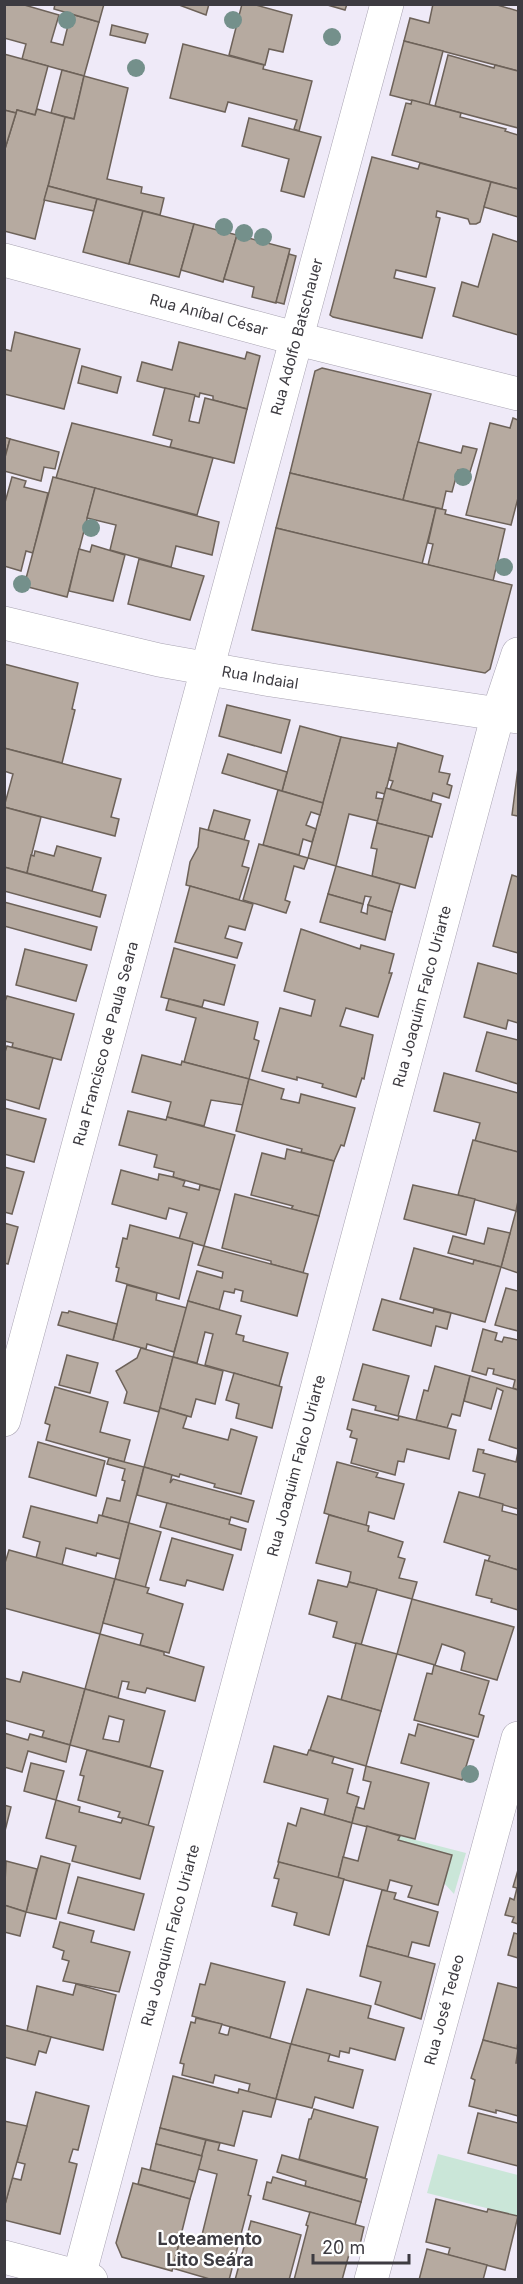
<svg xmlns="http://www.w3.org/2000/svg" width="523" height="2284" viewBox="0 0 523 2284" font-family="Inter,sans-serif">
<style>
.green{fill:#cae6d8}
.building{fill:#b6aaa0;stroke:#6d6259;stroke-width:1.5;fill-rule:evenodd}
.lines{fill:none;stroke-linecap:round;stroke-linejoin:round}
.minor-casing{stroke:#a8a3b1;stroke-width:34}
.tertiary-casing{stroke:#a8a3b1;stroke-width:34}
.secondary-casing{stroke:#a8a3b1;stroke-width:34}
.minor{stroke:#fff;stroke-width:33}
.tertiary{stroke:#fff;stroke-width:33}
.secondary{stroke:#fff;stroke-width:33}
.tree{fill:#74908b}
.labels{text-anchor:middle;stroke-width:4.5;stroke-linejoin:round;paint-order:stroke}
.street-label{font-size:15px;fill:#3d3b41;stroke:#fff}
.quarter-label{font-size:18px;font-weight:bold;fill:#3d3b41;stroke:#fff}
</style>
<rect width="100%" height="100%" fill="#efeaf8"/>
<!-- green -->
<g class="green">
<path d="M400,1836L466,1853L454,1894L444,1883L452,1855L398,1840Z"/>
<path d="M438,2154L518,2175V2216L427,2193Z"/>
</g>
<!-- building -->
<g class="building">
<path d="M4,4H21L59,15L51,42L63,45L71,14L99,22L84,76L22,59L26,44L4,38Z"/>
<path d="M55,4H104L99,22L54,9Z"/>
<path d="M209,4L206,15L179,5V4Z"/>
<path d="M242,4H252L292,15L283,52L269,49L265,65L229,55Z"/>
<path d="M324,4H347L345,10Z"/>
<path d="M433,4H494L518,11V71L404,41L410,18L429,23Z"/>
<path d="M112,25L148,34L145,43L110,35Z"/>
<path d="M404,41L443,51L429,105L390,95Z"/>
<path d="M183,44L264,65L263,69L312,81L299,131L294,129L297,120L228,102L225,112L170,98Z"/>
<path d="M4,54L48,66L35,115L17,110L16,113L4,110Z"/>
<path d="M448,55L494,68L495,65L518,71V128L435,106Z"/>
<path d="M62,70L84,76L74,119L51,113Z"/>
<path d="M84,76L128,88L107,179L142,187L141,193L164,198L160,215L48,186L65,117L74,119Z"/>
<path d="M412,100L461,113L460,117L506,129L505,131L518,135V189L392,155L406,103L411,104Z"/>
<path d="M37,109L65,117L35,239L4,231V152L17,110L35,115Z"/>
<path d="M4,110L16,113L4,152Z"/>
<path d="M249,118L321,137L304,197L281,191L289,159L242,146Z"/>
<path d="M372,157L418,169L420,163L491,182L480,222L476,224H470L468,219L437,211L436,217L440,218L426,277L396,270L394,278L435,288L422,338L333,317L330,315Z"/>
<path d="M491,182L518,189V217L484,207Z"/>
<path d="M48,186L97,199L94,211L44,200Z"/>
<path d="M97,199L143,211L129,264L83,252Z"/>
<path d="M143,211L194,224L179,277L129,264Z"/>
<path d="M194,224L237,235L223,282L181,270Z"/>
<path d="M493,234L518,242V335L453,316L462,282L478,287Z"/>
<path d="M237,235L290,249L276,303L252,297L254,287L224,279Z"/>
<path d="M289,254L296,256L284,304L276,302Z"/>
<path d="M15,332L80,349L64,409L4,394V349L11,351Z"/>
<path d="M179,342L245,359L247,352L260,356L247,409L213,400V396L200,393L199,397L137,381L142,362L172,370Z"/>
<path d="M82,366L121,377L117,393L78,383Z"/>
<path d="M322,368L431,394L403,500L290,473L315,371Z"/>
<path d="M165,388L195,395L189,421L199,423L205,398L247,409L234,463L170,447L172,440L153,435Z"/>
<path d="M513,418L518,420V498L511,525L466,515L490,423L510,428Z"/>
<path d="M72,423L213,458L197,515L56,478Z"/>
<path d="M4,437L10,439L4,461Z"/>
<path d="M10,439L59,452L55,469L44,467L41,481L4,471V461Z"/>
<path d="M418,442L461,453L463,446L477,449L470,472L458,470L452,492L446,491L442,509L403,500Z"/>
<path d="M290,473L436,508L422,564L276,528Z"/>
<path d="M12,477L26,481L24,487L48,493L33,553L26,551L21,571L4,566V506Z"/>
<path d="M53,477L95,488L67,597L24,586Z"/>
<path d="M95,488L219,522L212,555L176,546L171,567L110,550L116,525L87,518Z"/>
<path d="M436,508L446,510L445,514L505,529L493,581L428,565L433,544L428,543Z"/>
<path d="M276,528L512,585L490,669L485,673L252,630Z"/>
<path d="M92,545L125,555L113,601L69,591L79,549L90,552Z"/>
<path d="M139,559L204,576L190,620L128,604Z"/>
<path d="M4,664L78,683L72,709L75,710L62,763L4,748Z"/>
<path d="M227,705L290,720L281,753L219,736Z"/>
<path d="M300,726L341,737L323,803L282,791Z"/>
<path d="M341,737L397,748L385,794L377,792L376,798L383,799L378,821L349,814L336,866L308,858Z"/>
<path d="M398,743L443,756L439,772L450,774L447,784L452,786L449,798L433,793L431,801L390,789L393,781L389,780Z"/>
<path d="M4,748L121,779L111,817L119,819L115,836L4,807L13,774L4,771Z"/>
<path d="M228,754L287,772L282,791L222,773Z"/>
<path d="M518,768V816L512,815Z"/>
<path d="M386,788L441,804L432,837L377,823Z"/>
<path d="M278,790L323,803L320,815L311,812L306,825L316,829L312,842L303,839L299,855L263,845Z"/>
<path d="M4,807L41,817L27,873L4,867Z"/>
<path d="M214,810L250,820L244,840L208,830Z"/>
<path d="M377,823L429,836L415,888L372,876L377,849L371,848Z"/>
<path d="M200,828L249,841L242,866L249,868L239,900L186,885L190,862L198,847Z"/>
<path d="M259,844L308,858L304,869L294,866L285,900L290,902L286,913L243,900Z"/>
<path d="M57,846L101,858L92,891L27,873L31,855L34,856L35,851L54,856Z"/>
<path d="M336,866L400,884L392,912L368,905L371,897L365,896L363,904L328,894Z"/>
<path d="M4,867L106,895L100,917L4,891Z"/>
<path d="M512,875L518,877V953L493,946Z"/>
<path d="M190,886L253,904L245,930L229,926L225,938L242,943L237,958L175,942Z"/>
<path d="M328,894L363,904L361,912L367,914L368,905L392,912L385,940L320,922Z"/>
<path d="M4,902L97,927L91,950L4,926Z"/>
<path d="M301,929L360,949L361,945L394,954L389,973H392L378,1017L346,1008L340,1026L373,1035L364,1079L362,1078L356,1097L322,1087L323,1084L297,1077V1080L262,1071L280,1008L311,1016L315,1000L284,991Z"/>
<path d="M174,948L235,965L224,1005L204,1000L202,1007L161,997Z"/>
<path d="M25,949L87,965L76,1001L16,985Z"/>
<path d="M478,963L518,974V1023L508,1020L506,1029L464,1017Z"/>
<path d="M7,996L74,1014L61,1060L12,1047L13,1043L4,1041V1004Z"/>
<path d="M169,999L258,1022L254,1039L259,1041L249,1079L184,1062L196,1018L166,1010Z"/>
<path d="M487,1032L518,1040V1084L476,1071Z"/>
<path d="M7,1046L53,1058L39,1109L4,1099V1055Z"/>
<path d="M142,1055L181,1065L182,1061L184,1062L249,1079L243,1105L211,1100L204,1126L167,1117L171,1102L132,1092Z"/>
<path d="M444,1073L518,1093V1152L475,1141L480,1123L434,1111Z"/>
<path d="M249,1079L284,1089L281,1099L299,1103L301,1094L355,1108L344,1146L341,1145L334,1161L301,1152L302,1149L236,1131Z"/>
<path d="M4,1108L46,1119L34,1162L4,1154Z"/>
<path d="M128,1111L166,1120L167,1117L235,1135L220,1190L173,1177L174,1172L154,1167L157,1155L119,1145Z"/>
<path d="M473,1140L518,1152V1201L516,1211L458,1195Z"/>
<path d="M287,1149L334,1161L319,1216L291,1209L293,1206L251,1195L262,1153L285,1159Z"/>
<path d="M4,1167L24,1172L12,1214L4,1212Z"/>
<path d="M121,1170L158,1180L159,1174L173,1177L185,1181L183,1186L199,1190L200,1185L220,1190L204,1246L179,1239L187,1213L169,1208L166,1219L112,1204Z"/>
<path d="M413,1185L475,1199L466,1235L404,1219Z"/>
<path d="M235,1194L319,1216L303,1273L271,1264V1261L222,1248Z"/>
<path d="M516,1211L518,1212V1273L501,1267Z"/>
<path d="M4,1223L18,1227L8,1264L4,1263Z"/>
<path d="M130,1225L193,1242L179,1299L116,1281L119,1268L116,1267L123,1238L127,1239Z"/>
<path d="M488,1228L510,1233L501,1267L448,1253L453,1236L484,1244Z"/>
<path d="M204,1246L308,1274L297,1316L241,1301L243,1291L235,1289L234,1293L224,1291L219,1310L188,1301L197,1271L222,1278L223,1272L198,1265Z"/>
<path d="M414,1248L473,1264L474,1260L501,1267L485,1322L400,1299Z"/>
<path d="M127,1285L157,1293L156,1300L187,1308L174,1352L147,1344L146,1349L113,1340Z"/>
<path d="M506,1288L518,1291V1331L495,1325Z"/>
<path d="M382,1299L433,1313L434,1309L451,1313L447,1329L436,1326L431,1346L373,1330Z"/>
<path d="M188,1301L241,1316L236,1334L244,1336L243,1341L288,1353L279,1386L205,1365L213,1334L205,1332L197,1363L173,1357Z"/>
<path d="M69,1311L117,1324L113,1340L58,1325L62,1312L68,1313Z"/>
<path d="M483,1329L497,1333L495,1340L502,1342L504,1337L518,1340V1390L513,1388L515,1380L493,1374L494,1369L488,1368L486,1375L472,1371Z"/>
<path d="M141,1348L173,1357L159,1412L124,1403L127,1392L116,1371L137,1358Z"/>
<path d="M67,1355L98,1363L90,1393L59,1385Z"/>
<path d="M173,1357L223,1371L215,1404L196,1399L191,1417L160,1408Z"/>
<path d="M363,1364L409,1376L398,1416L375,1410L376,1406L353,1400Z"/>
<path d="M435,1366L470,1376L460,1416L452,1414L447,1428L416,1420L424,1390L428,1391Z"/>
<path d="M234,1373L282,1387L272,1428L236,1418L239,1404L226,1400Z"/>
<path d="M470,1376L518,1390V1449L489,1440L503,1391L497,1388L491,1409L464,1401Z"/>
<path d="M55,1387L108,1402L100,1432L130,1440L124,1462L46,1440L50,1425L45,1423Z"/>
<path d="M160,1408L187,1416L183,1428L228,1440L231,1429L257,1437L241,1494L214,1487L215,1484L180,1474L179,1477L144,1467Z"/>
<path d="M352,1409L398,1420L399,1416L456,1430L449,1459L407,1449L404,1462L398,1461L395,1475L351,1463L357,1439L350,1437L352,1431L347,1429Z"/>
<path d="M38,1442L105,1461L96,1496L29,1477Z"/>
<path d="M478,1449L484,1450L483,1453L516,1462L518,1452V1509L479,1498L485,1474L473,1471Z"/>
<path d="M109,1458L144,1467L129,1523L102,1516L107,1498L120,1501L125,1481L122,1480L125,1469L107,1464Z"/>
<path d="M337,1462L378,1473L376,1477L404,1484L394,1519L369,1512L366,1526L324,1513Z"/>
<path d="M144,1467L172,1475L170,1483L173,1479L254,1501L248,1522L231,1517L230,1520L137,1495Z"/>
<path d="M459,1492L503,1504L502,1511L518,1515V1570L488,1561L490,1556L444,1542Z"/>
<path d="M167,1503L230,1520L229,1524L246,1529L241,1550L160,1527Z"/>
<path d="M31,1506L97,1523L99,1515L129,1523L120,1559L97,1553L96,1556L66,1548L62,1565L36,1558L40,1542L23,1537Z"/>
<path d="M329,1515L369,1526L368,1531L403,1542L398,1557L405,1559L399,1578L417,1582L412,1599L349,1582L351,1572L316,1563Z"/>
<path d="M129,1523L161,1532L145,1588L115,1579Z"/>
<path d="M172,1538L233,1555L223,1590L187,1580L185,1586L160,1580Z"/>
<path d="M9,1550L115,1579L100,1634L4,1608V1566Z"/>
<path d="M485,1560L518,1570V1610L491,1602L492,1599L476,1595Z"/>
<path d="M115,1579L149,1588L147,1593L183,1604L169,1653L140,1645L143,1634L103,1623Z"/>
<path d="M318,1580L347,1587L349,1582L377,1589L361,1645L333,1637L337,1622L309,1614Z"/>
<path d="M412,1599L514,1627L497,1680L461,1670L465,1653L463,1651L442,1644L435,1665L397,1654Z"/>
<path d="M100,1634L164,1652V1655L204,1667L195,1701L147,1688L145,1693L127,1689L129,1682L122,1681L118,1698L85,1689Z"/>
<path d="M356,1643L397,1654L381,1711L341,1700Z"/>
<path d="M434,1665L489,1681L479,1714L484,1716L478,1737L414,1720L427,1673L432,1674Z"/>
<path d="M23,1672L85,1689L70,1745L42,1737L44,1731L4,1720V1678L20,1682Z"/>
<path d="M85,1689L165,1711L150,1767L70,1745ZM109,1716L124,1720L119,1742L103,1739Z"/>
<path d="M328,1696L381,1711L366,1766L310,1750Z"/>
<path d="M418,1724L474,1740L462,1780L401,1763L409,1734L415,1736Z"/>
<path d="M4,1733L28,1740L30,1734L70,1745L66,1762L28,1751L22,1772L4,1767Z"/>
<path d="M274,1746L307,1755L309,1750L334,1757L332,1763L353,1769L347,1793L359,1797L352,1823L324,1815L328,1799L264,1782Z"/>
<path d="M87,1750L163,1771L148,1826L118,1817L120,1812L78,1800L84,1776L80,1775Z"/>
<path d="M31,1763L64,1771L56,1800L24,1791Z"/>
<path d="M366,1766L429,1783L415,1839L352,1823L356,1807L364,1809L371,1782L363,1780Z"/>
<path d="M56,1800L80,1807L79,1812L121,1823L123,1818L154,1827L140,1879L72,1861L76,1846L46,1838Z"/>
<path d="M4,1805L11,1807L5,1831H4Z"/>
<path d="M301,1808L352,1823L338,1878L278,1862L288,1823L296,1826Z"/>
<path d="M367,1826L400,1836L398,1840L452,1855L438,1905L408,1897L412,1886L390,1880L387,1891L338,1878L343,1857L358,1861Z"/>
<path d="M41,1856L70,1864L56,1919L26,1912Z"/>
<path d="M6,1861L37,1869L26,1912L4,1905Z"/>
<path d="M279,1862L344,1879L329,1935L294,1925L297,1913L272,1906L279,1879L274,1878Z"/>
<path d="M518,1870V1924L512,1922L514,1917L505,1915L510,1898L514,1900L517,1888L513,1887Z"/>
<path d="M78,1877L144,1894L134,1930L68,1913Z"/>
<path d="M382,1890L396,1893L394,1899L438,1912L429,1946L412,1942L408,1957L367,1946Z"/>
<path d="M4,1905L26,1912L20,1936L4,1932Z"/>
<path d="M60,1922L94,1931L91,1942L130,1952L119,1992L63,1981L69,1961L62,1959L64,1951L53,1947Z"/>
<path d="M514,1933L518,1934V1958L508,1955Z"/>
<path d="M367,1946L435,1964L421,2019L375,2004L381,1982L360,1976Z"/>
<path d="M211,1963L285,1982L270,2038L192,2016L200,1984L205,1985Z"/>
<path d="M498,1983L518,1988V2041L517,2049L483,2040Z"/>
<path d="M76,1984L116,1995L103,2050L27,2031L37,1986L73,1995Z"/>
<path d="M307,1989L371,2006L368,2018L404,2028L395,2060L350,2048L349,2053L340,2051L339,2057L291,2044Z"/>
<path d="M196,2018L222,2024L219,2033L226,2035H228L230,2027L291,2044L276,2099L248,2092L250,2084L215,2075L213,2083L182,2075L184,2064L180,2063L191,2022L195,2023Z"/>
<path d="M4,2025L51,2037L46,2053L39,2051L35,2065L4,2057Z"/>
<path d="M483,2040L518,2049L516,2063H518V2116L496,2110V2113L469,2106L475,2080L471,2078Z"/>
<path d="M291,2044L330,2054L328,2061L363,2070L353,2108L315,2097L312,2108L276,2099Z"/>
<path d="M173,2076L238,2093L239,2089L276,2099L271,2117L243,2111L234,2146L160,2128Z"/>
<path d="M36,2092L89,2106L78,2150L73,2149L69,2162L77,2164L60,2234L4,2220V2208L12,2178L21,2180L25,2164L17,2162Z"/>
<path d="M314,2109L378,2127L365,2178L299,2159L309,2119H311Z"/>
<path d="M478,2113L518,2123V2166L468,2153Z"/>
<path d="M4,2121L27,2126L4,2208Z"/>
<path d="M160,2128L206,2140L202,2156L156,2144Z"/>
<path d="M206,2140L220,2143L218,2150L257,2160L248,2195L251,2196L229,2280H213L172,2268L180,2240L195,2244L200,2235H202L217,2174L198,2169Z"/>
<path d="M156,2144L202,2156L195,2182L150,2170Z"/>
<path d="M282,2155L367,2179L361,2202L305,2186L306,2181L277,2172Z"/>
<path d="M142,2168L195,2182L190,2199L138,2184Z"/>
<path d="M273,2177L361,2202L355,2225L263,2199L267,2182L271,2183Z"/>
<path d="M133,2183L190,2199L172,2271L122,2257L116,2243Z"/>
<path d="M436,2199L487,2212L488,2209L518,2216L505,2270L448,2255L450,2248L426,2242Z"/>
<path d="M310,2212L364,2227L359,2249L351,2247L342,2280H294L308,2226L306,2225Z"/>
<path d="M251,2221L301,2235L289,2280H235Z"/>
<path d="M427,2249L487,2265L483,2280H419Z"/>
</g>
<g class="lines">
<!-- minor casing -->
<g class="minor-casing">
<g id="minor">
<path id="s1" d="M4,260L298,339L518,394"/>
<path d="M4,2257L91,2280"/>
<path id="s2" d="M78,2280L498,714L518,654"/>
<path id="s3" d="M371,2280L518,1738"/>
</g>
</g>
<!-- tertiary casing -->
<g class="tertiary-casing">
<g id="tertiary">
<path id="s4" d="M4,1420L387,4"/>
</g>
</g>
<!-- secondary casing -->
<g class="secondary-casing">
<g id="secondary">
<path id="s5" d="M4,623L159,660L271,680L518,717"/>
</g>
</g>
<!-- minor -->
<use href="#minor" class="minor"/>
<!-- tertiary -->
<use href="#tertiary" class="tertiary"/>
<!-- secondary -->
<use href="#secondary" class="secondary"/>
</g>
<!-- trees -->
<g class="tree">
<circle cx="67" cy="20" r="9"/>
<circle cx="233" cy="20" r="9"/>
<circle cx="332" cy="37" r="9"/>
<circle cx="136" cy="68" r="9"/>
<circle cx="224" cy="227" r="9"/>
<circle cx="244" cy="233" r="9"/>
<circle cx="263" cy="237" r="9"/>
<circle cx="463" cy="477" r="9"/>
<circle cx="91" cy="528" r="9"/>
<circle cx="504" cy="567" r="9"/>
<circle cx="22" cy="584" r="9"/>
<circle cx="470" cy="1774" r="9"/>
</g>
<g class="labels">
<!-- street labels -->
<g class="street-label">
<text dy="5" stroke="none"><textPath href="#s1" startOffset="212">Rua Aníbal César</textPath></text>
<text dy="5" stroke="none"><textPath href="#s4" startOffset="1122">Rua Adolfo Batschauer</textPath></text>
<text dy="5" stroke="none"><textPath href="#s5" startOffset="262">Rua Indaial</textPath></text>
<text dy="5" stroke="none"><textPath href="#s2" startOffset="1329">Rua Joaquim Falco Uriarte</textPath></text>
<text dy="5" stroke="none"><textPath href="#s4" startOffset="390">Rua Francisco de Paula Seara</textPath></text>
<text dy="5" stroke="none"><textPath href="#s2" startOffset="843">Rua Joaquim Falco Uriarte</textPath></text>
<text dy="5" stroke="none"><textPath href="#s2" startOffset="357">Rua Joaquim Falco Uriarte</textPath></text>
<text dy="5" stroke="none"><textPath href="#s3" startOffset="280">Rua José Tedeo</textPath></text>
</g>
<!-- quarter labels -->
<g class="quarter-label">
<text x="210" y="2245">Loteamento<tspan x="210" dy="21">Lito Seára</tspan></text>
</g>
</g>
<!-- border -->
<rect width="523" height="2284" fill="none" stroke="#3d3b41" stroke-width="12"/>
<!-- scale -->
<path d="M313 2254v9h96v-9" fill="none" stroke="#3d3b41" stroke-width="3"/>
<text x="322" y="2254" font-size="18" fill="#3d3b41" stroke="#ffffff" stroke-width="4.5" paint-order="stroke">20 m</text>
</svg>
